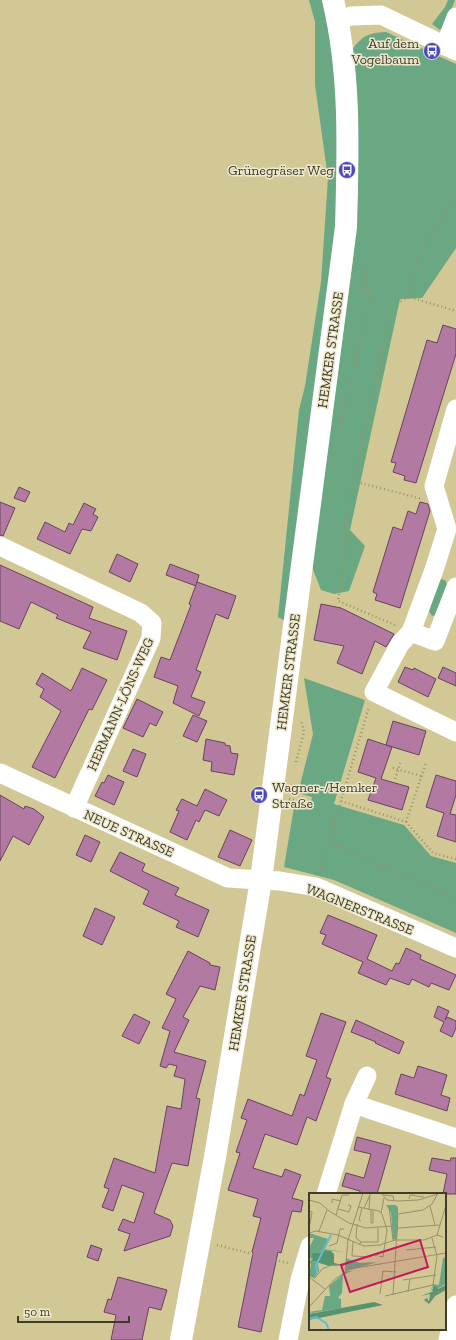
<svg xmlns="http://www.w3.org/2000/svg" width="456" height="1340" viewBox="0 0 456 1340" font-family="'Zilla Slab',serif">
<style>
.green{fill:#69a883}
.building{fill:#b27aa2;stroke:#69425f}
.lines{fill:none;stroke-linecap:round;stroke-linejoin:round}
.path{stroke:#9a926b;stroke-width:2.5;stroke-dasharray:1 3;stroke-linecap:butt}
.minor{stroke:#fff;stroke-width:19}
.major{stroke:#fff;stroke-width:22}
.labels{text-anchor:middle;stroke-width:3;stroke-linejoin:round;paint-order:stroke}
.poi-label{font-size:14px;fill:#403c27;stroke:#ede8ce;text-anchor:end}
.street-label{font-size:14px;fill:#403c27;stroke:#ede8ce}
.inset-river{fill:none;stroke:#67bbd1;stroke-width:2}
.inset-road{fill:none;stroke:#989069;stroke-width:1}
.view{fill:#c2185b;fill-opacity:0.15;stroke:#c2185b;stroke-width:2}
.inset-edge{fill:none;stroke:#403c27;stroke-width:2}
</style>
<rect width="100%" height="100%" fill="#d2c895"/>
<!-- green -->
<g class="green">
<path d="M309,0H323L330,24L340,120L338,224L287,622L278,617L299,410L305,386L321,282L328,178L315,85V22Z"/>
<path d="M448,0H455L447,21L440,30L432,24L445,7Z"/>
<path d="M386,32L456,64V248L422,298L400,299L350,530L365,546L349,591L334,594L321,590L312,567L353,259L358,194V118L351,51C362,36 368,33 386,32Z"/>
<path d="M442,579L446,581L447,586L436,615L432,616L429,611L439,581Z"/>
<path d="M304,678L365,700L334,804L404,825L431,856L456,863V933L334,880L284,867L294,807L309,810L312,797L298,793L313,734Z"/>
</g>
<!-- building -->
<g class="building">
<path d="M443,325L456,329V354L416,483L404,480L405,476L393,472L396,463L391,462L427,340L437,343Z"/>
<path d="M19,487L30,492L25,502L14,498Z"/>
<path d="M0,502L15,508L3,536L0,535Z"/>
<path d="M420,502L428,504L430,511L400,608L375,600L377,594L373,592L393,527L402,530L408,511L416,514Z"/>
<path d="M84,503L96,509L93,514L98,517L91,531L82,529L70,554L37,539L45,522L65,532L69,523L73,525Z"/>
<path d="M117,554L138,564L130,582L109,572Z"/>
<path d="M170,564L199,575L196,586L166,575Z"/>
<path d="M0,565L93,607L89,618L127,631L117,660L83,648L91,632L56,618L58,615L31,602L19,629L0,621Z"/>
<path d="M197,582L236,596L228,619L216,614L196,670L201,672L191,697L205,702L199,716L173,703L178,686L154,677L161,657L170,660L191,605L189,604Z"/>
<path d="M321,604L341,608L394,634L386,647L375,641L362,674L337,663L344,646L314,640Z"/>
<path d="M405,667L413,670L414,668L436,679L428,697L398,682Z"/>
<path d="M443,667L456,673V686L438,678Z"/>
<path d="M82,668L107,680L92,710L89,709L55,778L32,767L61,711L40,697L44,689L36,684L42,673L71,691Z"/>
<path d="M137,699L163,712L156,726L150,723L143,737L123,728Z"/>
<path d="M193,715L207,721L197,742L183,736Z"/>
<path d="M393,721L426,731L419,755L386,745Z"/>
<path d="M206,739L225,743V745L230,746L231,753L238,754L234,775L211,771L212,762L203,760Z"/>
<path d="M368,739L392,747L381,779L409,787L402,810L368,800L376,778L358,772Z"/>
<path d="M133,749L146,754L137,777L123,771Z"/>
<path d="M108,775L124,782L114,805L95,796L102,782L104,783Z"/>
<path d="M436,775L456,781V795L450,814L456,815V842L437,836L444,813L426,807Z"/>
<path d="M205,789L227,800L219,816L205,810L199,822L196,820L187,840L170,832L179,811L176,810L182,799L197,806Z"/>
<path d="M0,795L24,809L25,806L34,809L44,817L29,845L13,836L0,861Z"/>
<path d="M230,830L252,840L240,866L218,857Z"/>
<path d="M85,835L100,842L91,862L76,855Z"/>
<path d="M120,852L145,864L142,871L179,888L175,895L209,910L198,937L176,927L179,921L143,904L149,891L110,871Z"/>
<path d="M95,908L115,917L102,945L83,936Z"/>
<path d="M328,915L377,935L367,959L392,971L396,963L399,964L406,948L421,955L420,959L456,975L449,990L431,983L429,987L412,979L409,985L390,978L386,985L358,973L363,962L322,944L326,935L320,933Z"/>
<path d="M188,951L210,963V965L220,967L215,990L200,986L183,1017L189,1020L174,1052L206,1061L196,1098L200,1099L188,1166L172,1163L154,1213L170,1220L173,1226L170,1236L124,1251L130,1234L118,1230L123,1219L134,1223L144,1193L122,1185L113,1211L102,1207L109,1189L104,1187L114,1158L155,1173L167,1106L181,1109L185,1079L174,1076L177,1066L169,1064L166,1068L160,1066L170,1031L162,1028L176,999L166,994Z"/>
<path d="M438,1006L449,1011L445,1020L447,1017L456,1021V1028L452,1037L440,1031L444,1022L434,1017Z"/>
<path d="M321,1013L346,1022L326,1077L331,1079L316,1121L307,1117L297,1145L265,1134L253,1168L282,1177L285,1169L301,1175L292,1198L303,1201L301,1212L292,1211L281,1253L278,1252L261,1332L238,1327L253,1253L252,1252L261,1218L253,1216L258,1199L228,1190L240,1153L236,1152L247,1120L241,1118L248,1099L292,1116L300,1094L304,1096L317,1060L306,1056Z"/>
<path d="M134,1014L150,1022L139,1044L122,1036Z"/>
<path d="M356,1020L404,1042L399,1054L375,1043L376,1042L351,1032Z"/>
<path d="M418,1066L447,1075L441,1095L450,1098L447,1111L395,1094L401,1074L414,1078Z"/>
<path d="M357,1137L391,1146L377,1194H359L360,1191L342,1186L346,1173L364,1178L371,1154L354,1150Z"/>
<path d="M432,1158L450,1161L451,1158H456V1194H443L447,1174L429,1170Z"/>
<path d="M91,1245L102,1249L98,1261L87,1257Z"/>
<path d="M118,1277L167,1290L161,1310L149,1307L142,1340H111L116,1315L104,1312L108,1299L111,1300Z"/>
</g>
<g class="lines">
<!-- path -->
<g class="path">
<path d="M456,199L428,240L411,278L409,297L456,311"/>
<path d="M340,425L370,299L360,263"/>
<path d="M353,481L422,499"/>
<path d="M395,625L338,601L345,556L346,516L353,481L393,305L409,297"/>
<path d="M296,762L304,732L301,720"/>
<path d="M393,768L421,776"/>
<path d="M395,779L401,760"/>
<path d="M289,799L300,802"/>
<path d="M341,801L406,822L433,853L456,859"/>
<path d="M406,822L426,763"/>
<path d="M329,842L456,899"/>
<path d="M320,871L369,707"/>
<path d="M217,1245L288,1263"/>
</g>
<!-- minor -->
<g class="minor">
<path d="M338,21L351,16L381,15L456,51"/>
<path d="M445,46L456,17"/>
<path d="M456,409L434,486L447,529L434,570L411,632L435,641L456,587"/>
<path d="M0,546L141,613L152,623L151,638L74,808"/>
<path d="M411,632L400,644L374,692L456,732"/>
<path d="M0,773L228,878L280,881L316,887L456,948"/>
<path d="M354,1104L456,1138"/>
<path d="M326,1194L354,1104L367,1076"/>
<path d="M288,1340L300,1280L310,1246"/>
<path d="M448,1340L456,1305"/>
</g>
<!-- major -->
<path class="major" d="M181,1340L215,1157L261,880L346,227C348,152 351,74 333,0"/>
</g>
<!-- icons -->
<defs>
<g id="bus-disc" transform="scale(0.9)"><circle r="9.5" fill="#4a49bf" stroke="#ede8ce"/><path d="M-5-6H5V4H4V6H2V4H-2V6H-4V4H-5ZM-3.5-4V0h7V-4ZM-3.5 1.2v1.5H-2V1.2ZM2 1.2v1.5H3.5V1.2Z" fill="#fff"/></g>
</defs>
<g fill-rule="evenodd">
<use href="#bus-disc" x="432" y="51"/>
<use href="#bus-disc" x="347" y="170"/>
<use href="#bus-disc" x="259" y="795"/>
</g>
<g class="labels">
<!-- poi labels -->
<g class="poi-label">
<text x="419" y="48">Auf dem<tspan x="419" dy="16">Vogelbaum</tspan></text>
<text x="334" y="175">Grünegräser Weg</text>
<text x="272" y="792" text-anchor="start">Wagner-/Hemker<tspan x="272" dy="16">Straße</tspan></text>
</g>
<!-- street labels -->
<g class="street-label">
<text transform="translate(330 350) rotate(-82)" y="5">HEMKER STRASSE</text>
<text transform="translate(288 672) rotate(-83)" y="5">HEMKER STRASSE</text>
<text transform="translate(120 704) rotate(-66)" y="5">HERMANN-LÖNS-WEG</text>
<text transform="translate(129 833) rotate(24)" y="5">NEUE STRASSE</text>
<text transform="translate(360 909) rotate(22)" y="5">WAGNERSTRASSE</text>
<text transform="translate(242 993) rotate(-81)" y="5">HEMKER STRASSE</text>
</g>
</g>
<!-- overview -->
<g transform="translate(309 1193)">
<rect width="137" height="137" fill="#d2c895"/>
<path d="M86,12L89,14V34L88,46L84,47L82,20L77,12ZM0,40L19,46L15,56L36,59L13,57L4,68L9,70L10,78L5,85L0,83L2,71L0,69L3,66L0,64V55L5,45H0ZM137,64V91L128,96L125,92L121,99L124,91L130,92L134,65ZM37,65L51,70L69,69L37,78ZM45,77L34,82L33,100L29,105L32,106V115L3,120L0,119L13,117L16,103H21L20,93L36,79Z" fill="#69a883"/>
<path d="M13,57L22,58L25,61V70L34,72L20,73L4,68L3,60H11ZM125,92L129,96L137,92V97L126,103L120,111L115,107L118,105L120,109L121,101L112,103L125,98H123ZM65,109L74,112L0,127V121Z" fill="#549470"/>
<path class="inset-river" d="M8,80L7,72L22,42M0,126L7,124L17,130L20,137"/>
<path class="inset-road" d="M72,0L78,7L89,8L109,7L129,1M74,2L84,3L85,8M100,6L101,2L115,4M0,7L11,10L20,18L40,30L57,35L83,33M23,10V6L32,8M121,13L126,32M49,14L70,18L73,21L78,37L74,64L70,63M80,14L84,47M55,15L61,2M29,16L40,19L42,13L39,12M60,17L61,0M0,18L3,19L1,31M72,20L75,5M27,22L33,2H40M52,28L50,27L53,15M62,30H64V18M62,30V17M48,31L47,45L52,49M89,35L131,32M10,38L18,17M0,40L7,38L29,42L55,53L71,52L86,47H115L128,42L134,44M128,42L137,12M44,49L43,63L61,64L66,61H70L66,63M50,52L52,49H69V35M20,53L28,50L31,36H35M97,57L127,54M36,79L39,47L54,0M0,84L16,96M5,86L13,76L23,72H35M94,87L127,82M99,99L101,86M71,101L74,78L87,79M84,102L89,21L114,17L123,11L129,0M76,103L124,92L128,63L123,45M120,107L125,101L137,96M0,114L26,86L41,76L137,60"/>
<path class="view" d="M111,47L119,74L41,99L32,72Z"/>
<rect width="137" height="137" class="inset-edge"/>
</g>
<!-- scale -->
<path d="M18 1316v6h111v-6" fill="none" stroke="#403c27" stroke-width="2"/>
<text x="24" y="1316" font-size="12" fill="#403c27" stroke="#ede8ce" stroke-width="3" paint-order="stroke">50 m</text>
</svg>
